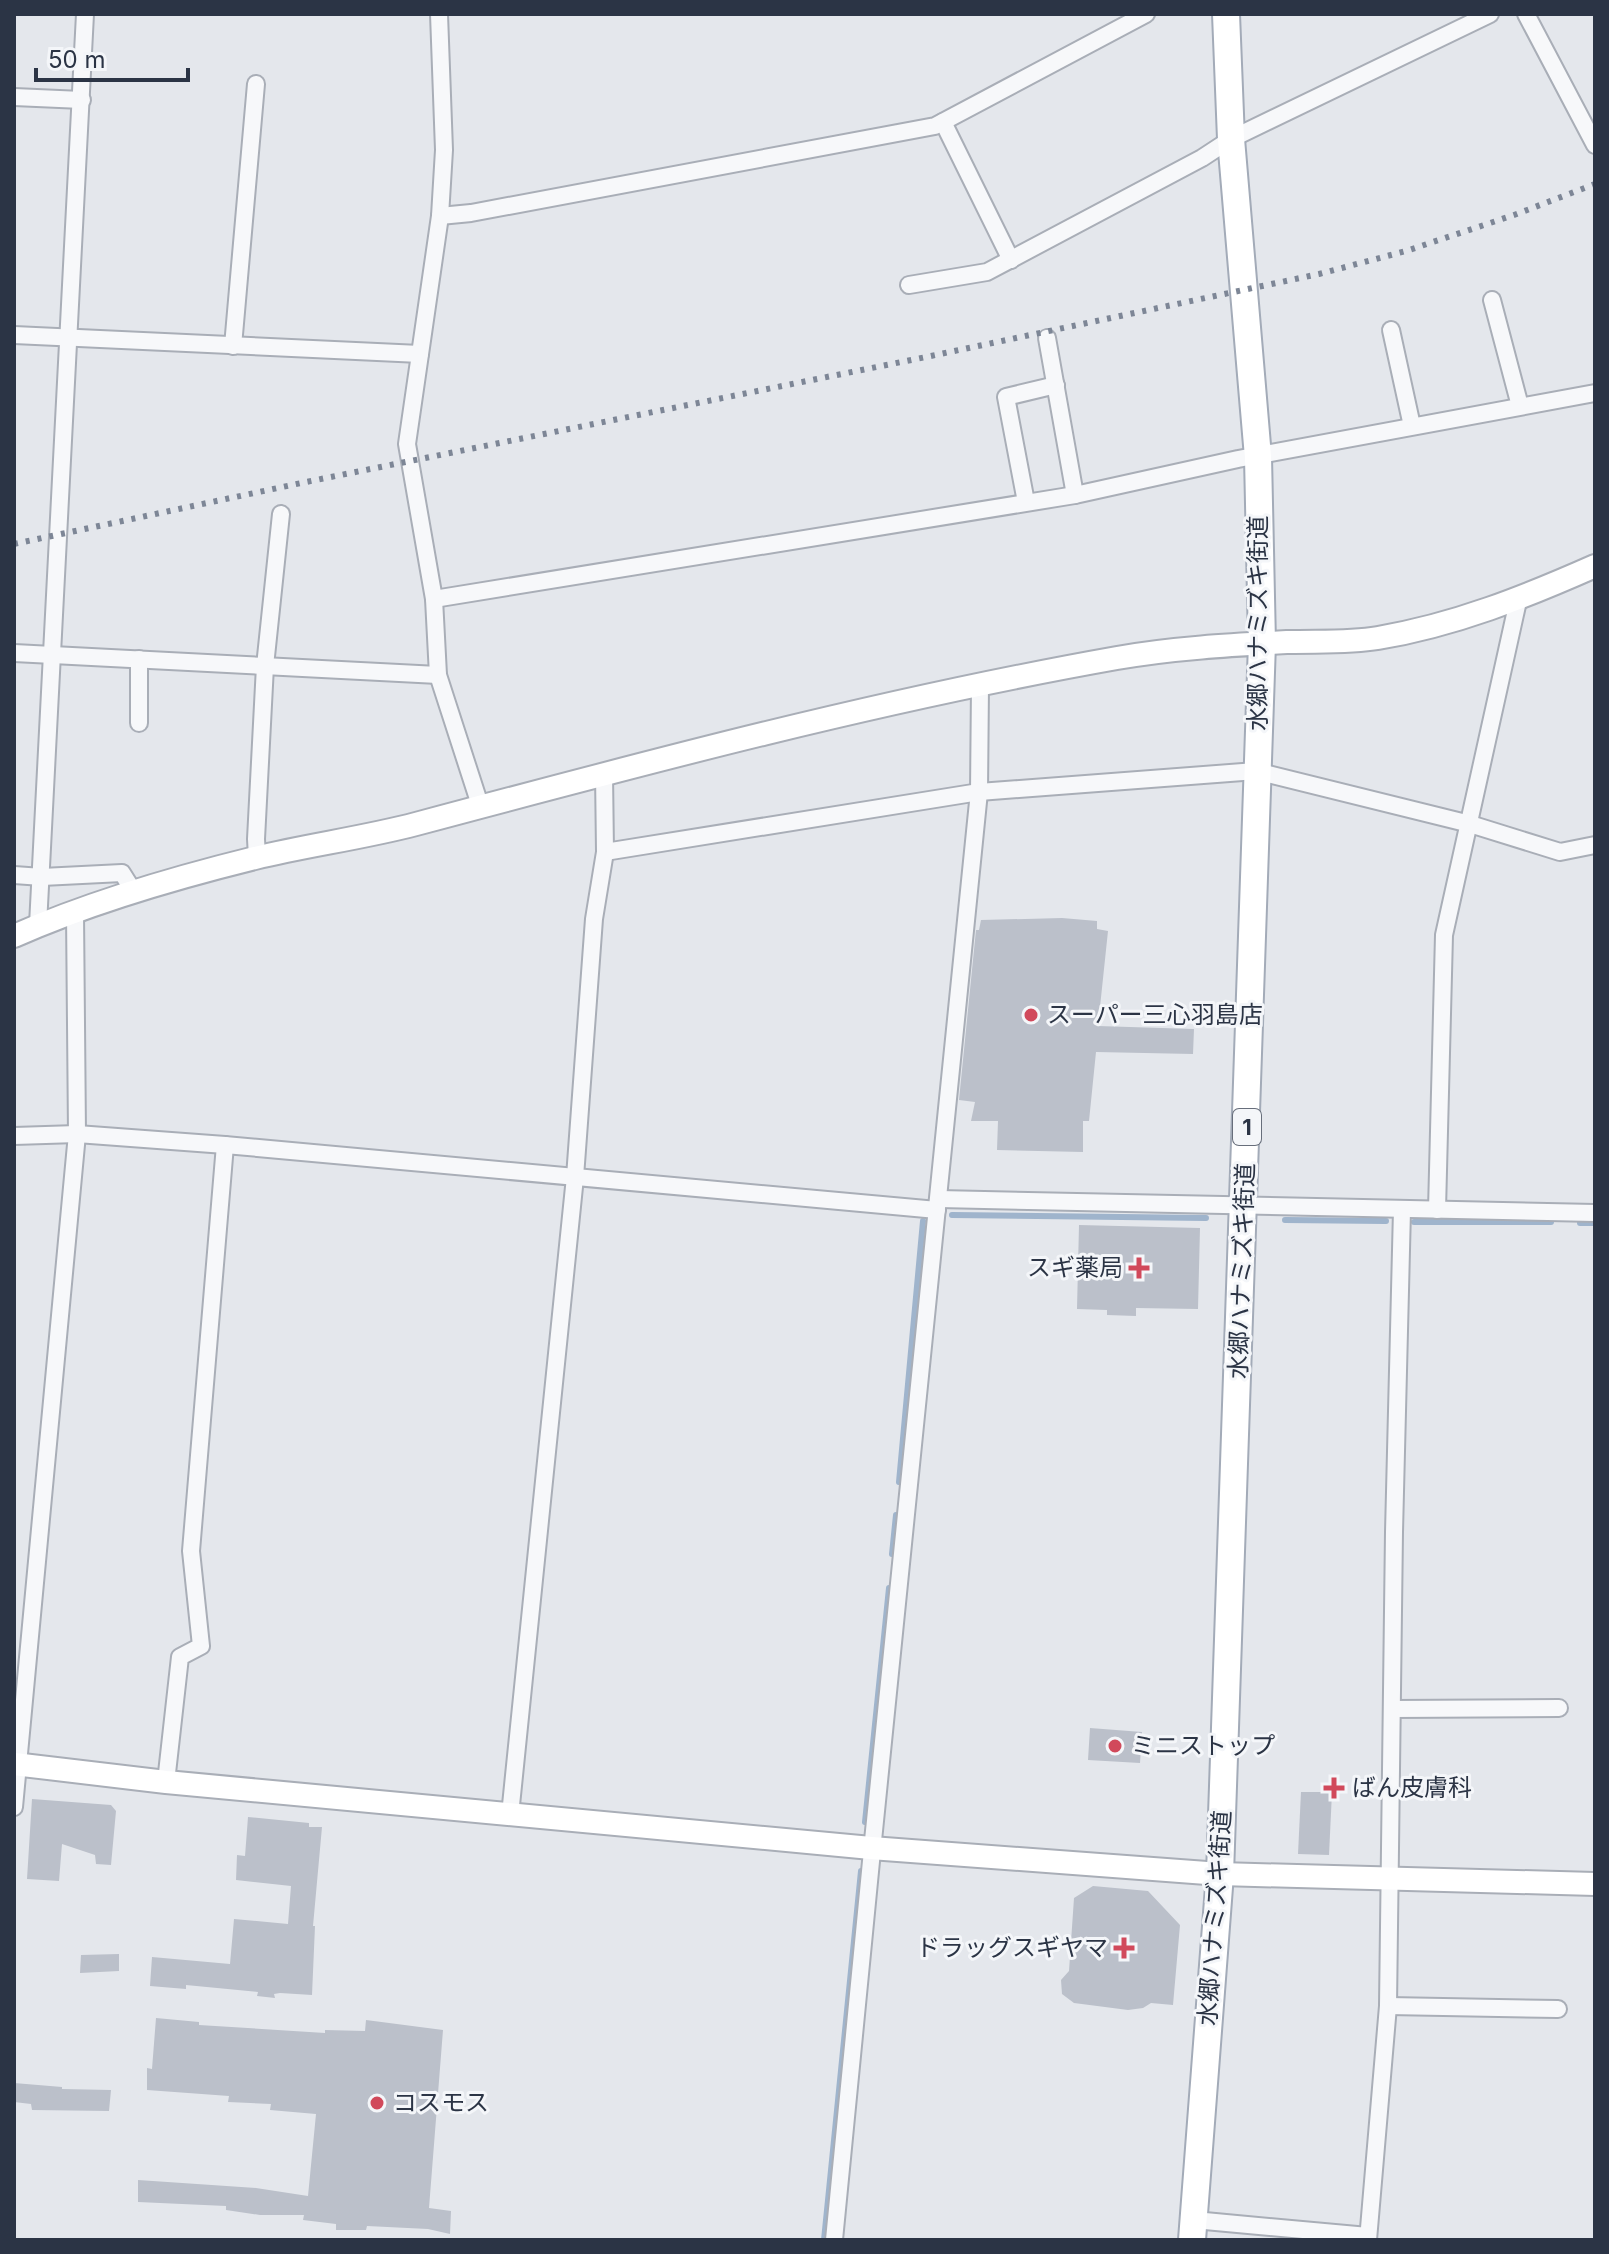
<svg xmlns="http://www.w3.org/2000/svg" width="1609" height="2254" viewBox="0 0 1609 2254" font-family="Inter,'Noto Sans JP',sans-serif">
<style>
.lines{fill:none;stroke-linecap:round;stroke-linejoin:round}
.stream{stroke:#9fb4cc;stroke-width:6}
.building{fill:#bbc0ca}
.street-casing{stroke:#a9aeb7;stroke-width:20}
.secondary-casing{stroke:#a9aeb7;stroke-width:26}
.primary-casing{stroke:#a3abb8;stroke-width:30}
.street{stroke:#f7f8fa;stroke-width:16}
.secondary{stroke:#fff;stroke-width:22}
.primary{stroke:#fff;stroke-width:26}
.rail{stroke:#7d8696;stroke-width:6;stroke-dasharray:4 8;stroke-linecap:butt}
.poi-dot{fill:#d1495b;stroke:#f4f6f9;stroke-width:3}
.labels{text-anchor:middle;stroke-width:6;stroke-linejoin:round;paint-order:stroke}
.shield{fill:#f4f6f9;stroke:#676e7b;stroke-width:2}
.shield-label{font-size:22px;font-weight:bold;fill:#2b3445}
.street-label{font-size:24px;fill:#2b3445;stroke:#f4f6f9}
.poi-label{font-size:24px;fill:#2b3445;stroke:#f4f6f9;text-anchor:start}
</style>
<rect width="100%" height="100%" fill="#e4e7ec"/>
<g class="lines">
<!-- stream -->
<g class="stream">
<path d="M952,1215L1206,1218"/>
<path d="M1285,1220L1386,1221"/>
<path d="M1414,1222H1551"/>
<path d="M1580,1223H1595"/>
<path d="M899,1482L923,1221"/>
<path d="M892,1554L896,1515"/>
<path d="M865,1822L889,1588"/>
<path d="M824,2240L861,1871"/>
</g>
</g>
<!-- building -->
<g class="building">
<path d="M1062,918L1097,921V929L1108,931L1098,1026L1194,1029L1193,1054L1096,1052L1089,1121H1083V1152L997,1150L998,1121H971L975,1102L959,1100L976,930H979L981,920Z"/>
<path d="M1079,1225L1200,1228L1198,1309L1136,1308V1316L1107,1315V1310L1077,1309Z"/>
<path d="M1090,1728L1142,1732L1140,1763L1088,1760Z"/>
<path d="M1301,1792H1332L1329,1855L1298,1854Z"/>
<path d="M32,1799L111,1805L116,1811L111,1865L96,1864L95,1855L62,1844L59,1881L27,1879Z"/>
<path d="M248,1817L309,1823V1827H322L313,1926H315L312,1995L280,1993L274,1994L275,1998L257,1996L258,1992L186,1985V1989L150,1986L152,1957L230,1964L234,1919L288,1924L291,1886L236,1880L237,1855L245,1856Z"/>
<path d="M1093,1886L1148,1891L1180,1925L1173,2005L1151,2003L1143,2008L1128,2010L1074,2003L1062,1994L1061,1980L1069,1971L1074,1898Z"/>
<path d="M119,1954V1971L80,1973L81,1955Z"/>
<path d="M156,2018L199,2022V2025L325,2033V2030L365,2031L366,2020L443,2030L429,2208L451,2211L450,2234L428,2229L367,2226L366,2230H336V2224L303,2220L304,2215H260L226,2210V2206L138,2202V2180L256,2188L308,2196L316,2114L270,2110L271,2104L228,2102L229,2096L147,2090V2068L152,2069Z"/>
<path d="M14,2083L62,2087V2089L111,2090L109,2111L32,2110L31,2104L14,2102Z"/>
</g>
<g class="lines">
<!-- street casing -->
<g class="street-casing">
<g id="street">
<path d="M439,14L444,150L440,216L407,444L434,599L438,675L480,805"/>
<path d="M1526,14L1595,145"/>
<path d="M14,97L82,100"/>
<path d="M943,122L1011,260"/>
<path d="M440,216L471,213L935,126L1146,14"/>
<path d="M909,285L987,272L1202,158L1231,139L1490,14"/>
<path d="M1492,300L1520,406"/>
<path d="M1391,330L1412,426"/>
<path d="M14,335L420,354"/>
<path d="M1047,338L1075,495"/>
<path d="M233,346L256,84"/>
<path d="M1026,502L1006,397L1056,385"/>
<path d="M434,599L1075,495L1238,459L1595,393"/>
<path d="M14,653L438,675"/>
<path d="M139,659V723"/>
<path d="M605,852L979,792L1256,771L1470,824L1560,852L1595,845"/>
<path d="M257,857L256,839L265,666L281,514"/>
<path d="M14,875L42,877L122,873L134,892"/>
<path d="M38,925L85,14"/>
<path d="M14,1136L77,1134L225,1145L937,1210"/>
<path d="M939,1199L1595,1213"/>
<path d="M1437,1210L1444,935L1518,601"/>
<path d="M1393,1709L1559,1708"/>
<path d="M166,1782L180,1657L201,1646L191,1551L225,1145"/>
<path d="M14,1807L77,1134L75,913"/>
<path d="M510,1815L575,1177L594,919L605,852L604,773"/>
<path d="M1388,2006L1558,2009"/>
<path d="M1194,2220L1368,2236"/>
<path d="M834,2240C880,1757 931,1274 979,792L980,686"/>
<path d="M1368,2240L1388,2006L1394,1532L1402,1210"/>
</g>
</g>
<!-- secondary casing -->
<g class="secondary-casing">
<g id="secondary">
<path d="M14,936C91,902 174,878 255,858C308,845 363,838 416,824C648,762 880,700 1117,658C1173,648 1231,645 1288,642C1318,641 1349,643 1378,638C1455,625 1525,597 1595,566"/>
<path d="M14,1764L166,1782L871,1848L1220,1874L1595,1884"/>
</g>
</g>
<!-- primary casing -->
<g class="primary-casing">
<path id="primary" d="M1192,2240L1220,1874L1262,643L1258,457L1231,139L1226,14"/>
</g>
<!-- street -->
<use href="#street" class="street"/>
<!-- secondary -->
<use href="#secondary" class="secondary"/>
<!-- primary -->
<use href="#primary" class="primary"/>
<!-- rail -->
<path class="rail" d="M14,544L306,482L926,357L1319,274L1406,251L1514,215L1595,184"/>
</g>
<!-- markers -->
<g class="poi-dot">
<circle cx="1031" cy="1015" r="8"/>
<path d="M1135 1256h8v8h8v8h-8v8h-8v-8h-8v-8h8z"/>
<circle cx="1115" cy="1746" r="8"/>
<path d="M1330 1776h8v8h8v8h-8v8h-8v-8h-8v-8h8z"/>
<path d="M1120 1936h8v8h8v8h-8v8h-8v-8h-8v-8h8z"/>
<circle cx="377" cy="2103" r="8"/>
</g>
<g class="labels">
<!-- shield labels -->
<rect class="shield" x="1233" y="1109" width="28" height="36" rx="6"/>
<g class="shield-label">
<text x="1247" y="1135">1</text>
</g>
<!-- street labels -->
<g class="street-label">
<text transform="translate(1258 623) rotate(-90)" y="8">水郷ハナミズキ街道</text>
<text transform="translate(1242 1271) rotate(-88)" y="8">水郷ハナミズキ街道</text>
<text transform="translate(1215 1918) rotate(-86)" y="8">水郷ハナミズキ街道</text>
</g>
<!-- poi labels -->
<g class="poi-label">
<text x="1047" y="1023">スーパー三心羽島店</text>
<text x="1123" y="1276" text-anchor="end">スギ薬局</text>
<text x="1131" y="1754">ミニストップ</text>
<text x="1352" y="1796">ばん皮膚科</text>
<text x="1108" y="1956" text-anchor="end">ドラッグスギヤマ</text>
<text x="393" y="2111">コスモス</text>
</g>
</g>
<!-- border -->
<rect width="1609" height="2254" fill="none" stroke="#2b3445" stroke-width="32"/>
<!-- scale -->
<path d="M36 68v12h152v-12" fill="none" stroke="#2b3445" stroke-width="4"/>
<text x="48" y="68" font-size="24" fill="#2b3445" stroke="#f4f6f9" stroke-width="6" paint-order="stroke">50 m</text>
</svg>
